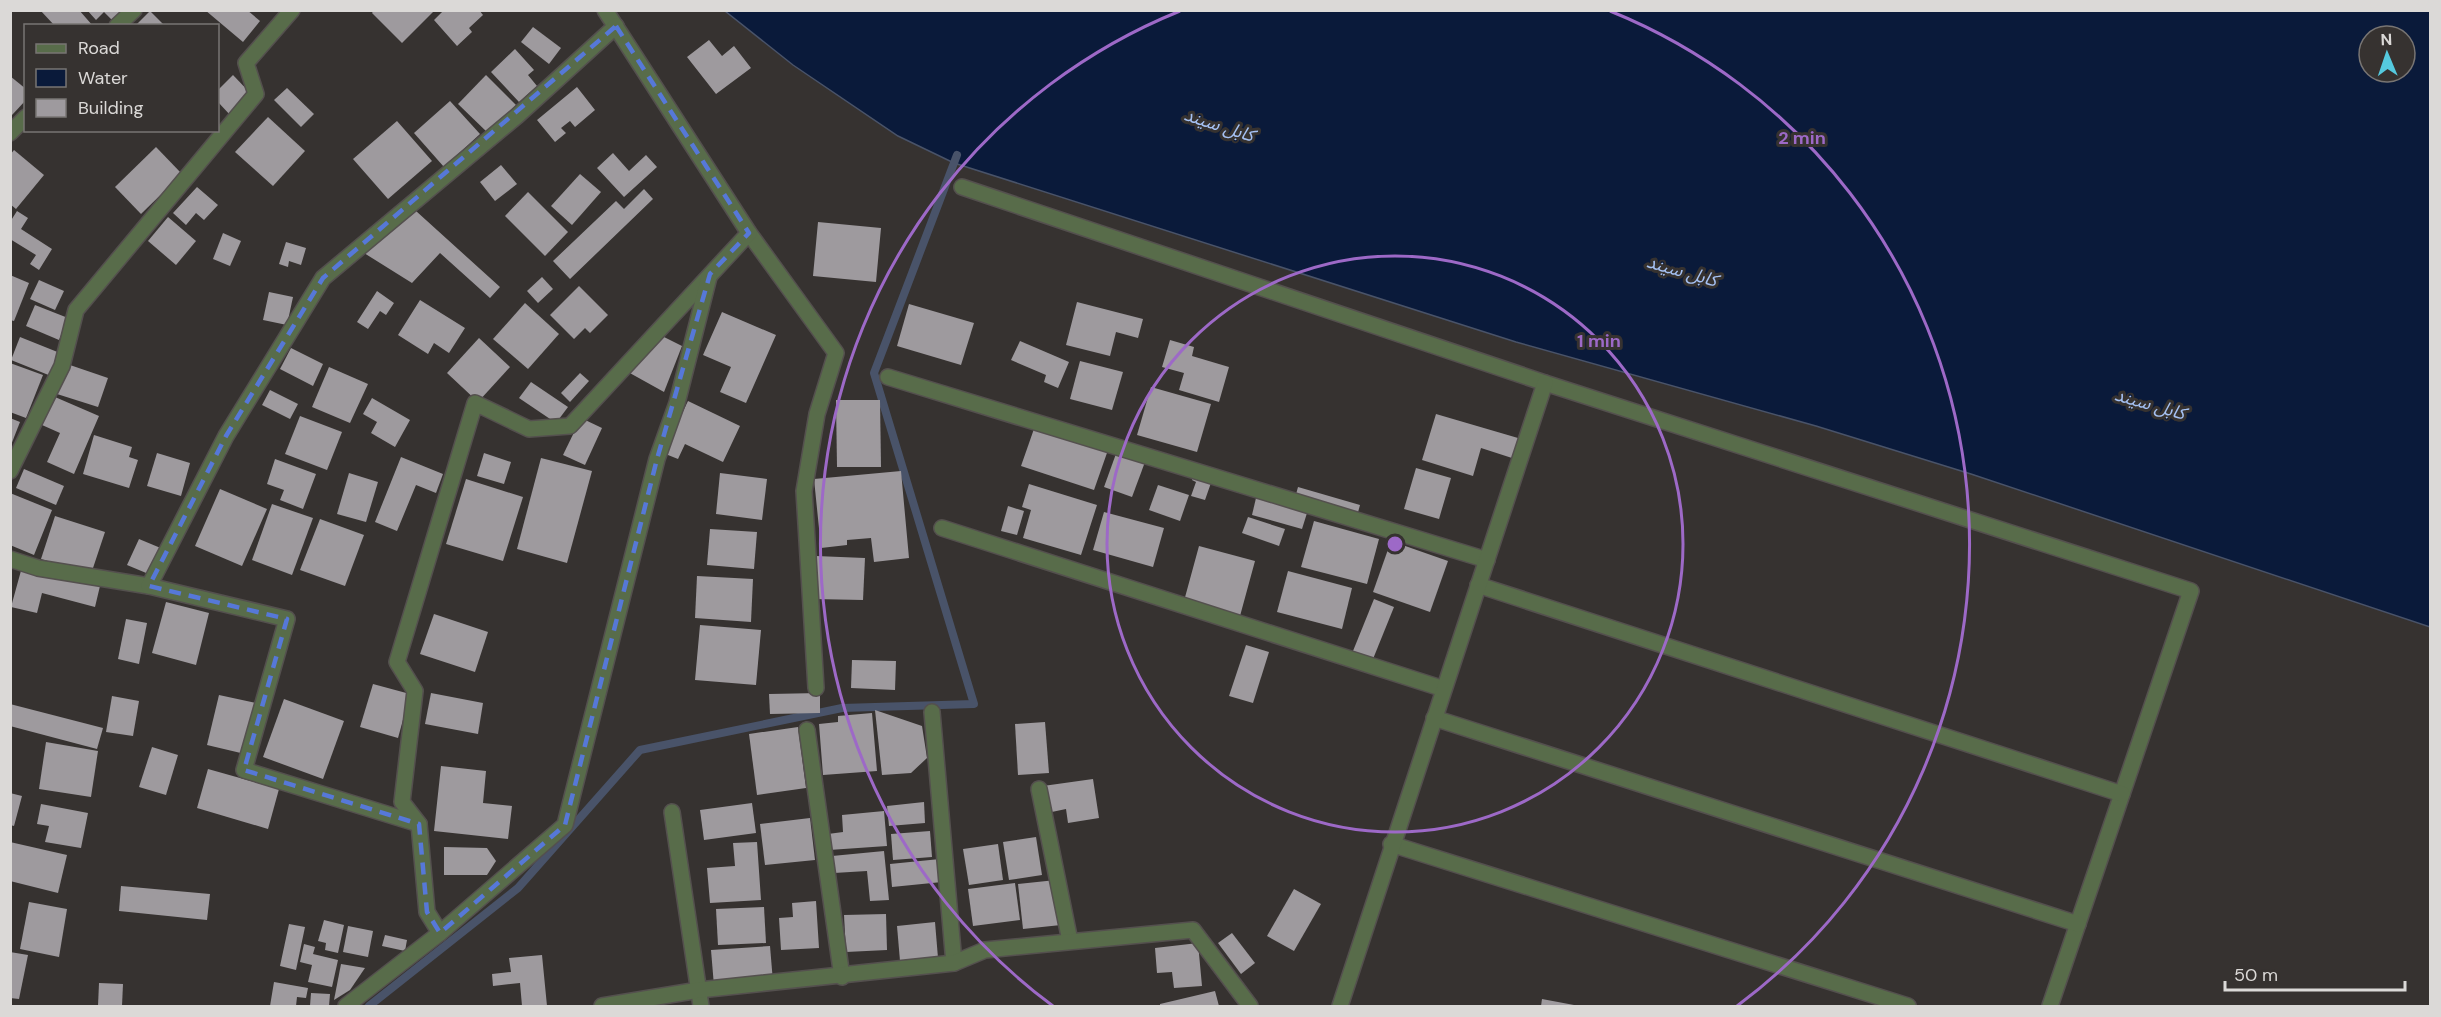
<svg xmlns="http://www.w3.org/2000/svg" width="2441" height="1017" viewBox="0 0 2441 1017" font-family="'DM Sans','Noto Sans Arabic',sans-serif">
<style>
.water{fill:#0a1a3a;stroke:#495369;stroke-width:1.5;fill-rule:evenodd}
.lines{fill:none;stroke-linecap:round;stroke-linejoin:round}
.stream{stroke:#495369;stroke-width:8}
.building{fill:#9e9a9e}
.minor-casing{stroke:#54504e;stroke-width:18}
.minor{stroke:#586c4a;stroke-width:15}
.marked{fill:none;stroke:#5678d8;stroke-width:4.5;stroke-dasharray:12 8;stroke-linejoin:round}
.ring{fill:none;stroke:#9d69c7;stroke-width:3}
.labels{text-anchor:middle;stroke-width:6;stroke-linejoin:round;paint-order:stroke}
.water-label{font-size:18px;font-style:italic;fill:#a5c1f3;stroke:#363230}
.centre{fill:#9d69c7;stroke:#363230;stroke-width:3}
.ring-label{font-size:18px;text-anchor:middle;font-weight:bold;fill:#9d69c7;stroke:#363230;stroke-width:6;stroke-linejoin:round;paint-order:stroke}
</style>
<rect width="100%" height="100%" fill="#363230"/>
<!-- water -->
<path class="water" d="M725,11H2430V627L1971,474L1816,426L1516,342L954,163L898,136L793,65ZM2369,36H2405V72H2369Z"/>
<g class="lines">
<!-- stream -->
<path class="stream" d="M369,1006L518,888L640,750L842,708L974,704L874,373L957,155"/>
</g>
<!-- building -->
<g class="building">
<path d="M40,10H79L93,26H55Z"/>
<path d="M87,10H127L116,24L104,12L96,20Z"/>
<path d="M205,10H247L260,21L243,42Z"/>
<path d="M374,10H435L402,43L372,13Z"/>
<path d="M444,10H479L483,15L469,28L472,32L457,46L434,20Z"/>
<path d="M150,11L165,26H135Z"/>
<path d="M533,27L561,48L549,64L521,42Z"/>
<path d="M709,40L722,56L734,46L751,68L716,94L687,57Z"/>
<path d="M515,49L534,70L528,75L537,86L519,102L491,72Z"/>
<path d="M233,75L253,96L231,116L218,102V90Z"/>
<path d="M486,75L516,105L489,134L458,104Z"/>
<path d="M10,76L26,89V100L12,115Z"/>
<path d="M577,87L595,110L575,127L570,121L561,128L566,133L555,142L537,120Z"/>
<path d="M287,88L314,114L301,127L274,100Z"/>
<path d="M450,101L480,134L444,167L414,133Z"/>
<path d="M268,117L305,151L273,186L235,152Z"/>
<path d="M397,121L432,161L388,199L353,159Z"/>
<path d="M156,147L182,174L141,214L115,187Z"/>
<path d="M14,150L44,175L16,209L10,204V155Z"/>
<path d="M613,153L629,171L646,155L657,167L624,197L597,168Z"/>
<path d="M501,165L517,184L495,201L480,182Z"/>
<path d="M580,174L601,192L572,225L551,206Z"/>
<path d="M197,187L218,205L204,220L196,213L186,225L173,213Z"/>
<path d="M644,189L653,199L570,279L553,261L616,201L624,209Z"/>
<path d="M528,192L568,232L545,256L505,216Z"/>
<path d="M17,211L28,218L21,229L52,249L39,270L30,264L36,255L10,239V222Z"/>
<path d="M416,211L500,287L490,298L440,253L412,283L364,253Z"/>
<path d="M168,217L196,241L176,265L148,241Z"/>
<path d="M818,222L881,228L876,282L813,276Z"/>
<path d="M223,233L241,241L230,266L213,259Z"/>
<path d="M286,242L306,248L301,265L289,261L288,267L279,264Z"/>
<path d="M10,275L29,283L14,321L10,320Z"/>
<path d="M542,277L553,289L538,303L527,291Z"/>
<path d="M39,280L64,291L55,310L30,299Z"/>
<path d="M579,286L608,315L590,333L585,328L574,339L550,315Z"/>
<path d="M377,291L394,303L386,315L380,311L368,329L357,322Z"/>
<path d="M269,292L293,297L287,325L263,320Z"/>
<path d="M420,300L465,328L449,353L434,343L428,354L398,335Z"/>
<path d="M1077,302L1143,319L1138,338L1116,332L1110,356L1066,345Z"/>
<path d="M525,303L559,334L528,369L493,339Z"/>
<path d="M909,304L974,323L961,365L897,346Z"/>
<path d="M35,305L68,318L59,340L26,326Z"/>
<path d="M722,312L776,335L746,403L720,392L731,367L703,355Z"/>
<path d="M20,337L60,353L51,376L11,360Z"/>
<path d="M664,337L682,346L664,392L628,372Z"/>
<path d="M479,338L510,367L478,402L447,373Z"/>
<path d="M1170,340L1194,347L1192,356L1229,367L1219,402L1179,390L1184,373L1162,367Z"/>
<path d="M1020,341L1069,362L1058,388L1044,382L1046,375L1011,360Z"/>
<path d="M291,348L323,364L313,386L280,369Z"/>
<path d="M1080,361L1123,372L1112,410L1070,399Z"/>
<path d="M10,363L43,375L26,418L10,412Z"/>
<path d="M67,364L108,378L98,407L57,394Z"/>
<path d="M329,367L368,384L350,423L312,407Z"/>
<path d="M580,373L589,381L570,402L561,393Z"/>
<path d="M531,382L568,407L556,423L519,398Z"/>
<path d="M1151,387L1211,404L1197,452L1137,435Z"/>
<path d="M270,390L298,404L290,419L262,405Z"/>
<path d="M55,397L99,416L74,474L47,462L60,433L42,425Z"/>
<path d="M372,398L410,420L395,447L371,433L377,422L363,414Z"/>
<path d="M836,400H880L881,467H837Z"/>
<path d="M688,401L740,426L723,462L685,444L678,459L663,453Z"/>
<path d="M1436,414L1518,438L1512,458L1481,448L1473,476L1422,460Z"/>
<path d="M300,416L342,432L327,470L285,454Z"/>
<path d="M10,418L20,422L11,445H10Z"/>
<path d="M581,418L602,428L585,465L563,455Z"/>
<path d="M1035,426L1108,450L1094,490L1021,466Z"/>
<path d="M94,435L132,447L129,457L138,460L129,488L83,474Z"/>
<path d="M1117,451L1145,462L1132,497L1104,487Z"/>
<path d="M157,453L190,463L181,496L147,486Z"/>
<path d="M484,453L511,462L504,484L477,476Z"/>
<path d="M401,457L443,474L436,493L416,485L397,531L375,522Z"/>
<path d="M541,458L592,471L567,563L517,549Z"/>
<path d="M275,459L316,474L303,509L280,500L284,490L267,484Z"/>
<path d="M1416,468L1451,478L1439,519L1404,509Z"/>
<path d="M24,469L64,486L56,505L16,488Z"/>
<path d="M901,471L909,558L874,562L871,538L847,540V545L821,548L814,479Z"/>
<path d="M349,473L378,482L366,522L337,514Z"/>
<path d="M720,473L767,479L762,520L716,514Z"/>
<path d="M1194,475L1212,480L1205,500L1191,496L1196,482L1192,480Z"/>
<path d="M466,479L523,497L503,561L446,544Z"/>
<path d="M1029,484L1097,505L1081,555L1023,538L1031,510L1022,507Z"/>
<path d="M1158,485L1189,495L1180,521L1149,510Z"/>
<path d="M1298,487L1360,505L1357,516L1295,498Z"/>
<path d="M220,489L267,509L242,566L195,546Z"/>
<path d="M10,493L52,510L34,555L10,545Z"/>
<path d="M1256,498L1307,513L1302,529L1252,515Z"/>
<path d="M272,504L313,518L292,575L252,560Z"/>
<path d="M1008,506L1024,511L1017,535L1001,531Z"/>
<path d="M1104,512L1164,528L1153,567L1093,550Z"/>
<path d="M55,516L105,532L91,574L41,559Z"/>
<path d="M1248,517L1285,529L1279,546L1242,533Z"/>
<path d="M320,519L364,535L345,586L300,570Z"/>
<path d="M1314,521L1379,539L1367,584L1301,567Z"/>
<path d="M710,529L757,532L754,569L707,565Z"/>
<path d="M139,539L163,549L151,575L127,565Z"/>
<path d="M1391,541L1448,561L1430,612L1373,592Z"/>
<path d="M1199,546L1255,561L1240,616L1184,601Z"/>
<path d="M816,556L865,558L863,600L814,599Z"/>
<path d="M22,567L100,586L95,607L42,593L37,613L11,607Z"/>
<path d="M1288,571L1352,588L1342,629L1277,612Z"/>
<path d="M697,576L753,579L751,622L695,618Z"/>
<path d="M1374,599L1394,607L1373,659L1353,651Z"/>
<path d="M166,602L209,613L196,665L152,653Z"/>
<path d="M434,614L488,632L475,672L420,654Z"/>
<path d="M126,619L147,623L139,664L118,659Z"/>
<path d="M700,625L761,630L756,685L695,680Z"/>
<path d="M1246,645L1269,652L1253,703L1229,696Z"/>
<path d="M852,660L896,661L895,690L851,688Z"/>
<path d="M373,684L410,694L398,738L360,727Z"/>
<path d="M431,693L483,703L478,734L425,724Z"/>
<path d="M820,693V713L770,714L769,694Z"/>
<path d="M219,695L256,703L245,754L207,745Z"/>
<path d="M112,696L139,701L133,736L106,732Z"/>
<path d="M284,699L344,721L323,779L263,757Z"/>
<path d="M10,704L103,728L97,749L10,726Z"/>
<path d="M875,710L922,726L927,758L911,773L882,775Z"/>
<path d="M872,713L877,771L823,775L819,724L838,722V716Z"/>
<path d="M1045,722L1049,773L1018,775L1015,724Z"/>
<path d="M798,727L806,788L757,795L749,734Z"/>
<path d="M46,742L98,751L91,797L39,789Z"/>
<path d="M152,747L178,755L166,795L139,787Z"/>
<path d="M441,766L486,771L483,803L512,806L508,839L434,831Z"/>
<path d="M208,769L279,789L268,829L197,808Z"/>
<path d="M1093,779L1099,818L1068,823L1066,809L1047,813L1043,786Z"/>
<path d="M10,793L22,796L14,826L10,825Z"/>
<path d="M924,802L925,823L889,826L887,806Z"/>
<path d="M752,803L756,833L704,840L700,810Z"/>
<path d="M41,804L88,813L81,848L45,842L49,826L37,824Z"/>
<path d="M884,811L887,846L829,850L828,834L843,832L842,815Z"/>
<path d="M810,818L815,860L765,865L760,824Z"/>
<path d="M930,831L932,857L893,860L891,834Z"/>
<path d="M1036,837L1042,875L1009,880L1003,842Z"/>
<path d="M10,842L67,855L58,893L10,881Z"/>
<path d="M757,842L761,900L710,903L707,868L735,866L733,843Z"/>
<path d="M998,844L1003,880L969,885L963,849Z"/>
<path d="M444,847L487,848L496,861L487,875H444Z"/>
<path d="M884,851L889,900L870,901L867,871L834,873L832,856Z"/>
<path d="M940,859L942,882L892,887L890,864Z"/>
<path d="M1056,880L1061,925L1023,929L1018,884Z"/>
<path d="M1015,883L1020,920L973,926L968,889Z"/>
<path d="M121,886L210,894L207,920L119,911Z"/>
<path d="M1294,889L1321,904L1294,951L1267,936Z"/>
<path d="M816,901L819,948L781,950L779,918L793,917L792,903Z"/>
<path d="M29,902L67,909L59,957L20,949Z"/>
<path d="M764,907L766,943L718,945L716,909Z"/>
<path d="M886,914L887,950L846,952L844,915Z"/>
<path d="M324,920L344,925L338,953L325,950L326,943L318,941Z"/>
<path d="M935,922L938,958L900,961L897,926Z"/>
<path d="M289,924L305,927L296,970L280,966Z"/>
<path d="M348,926L373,931L368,957L343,952Z"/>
<path d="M1232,933L1255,963L1241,974L1218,943Z"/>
<path d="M385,935L407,940L405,951L382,946Z"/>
<path d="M1198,943L1202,986L1174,988L1172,972L1157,973L1155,948Z"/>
<path d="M304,944L315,947L313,954L338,960L332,987L308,982L312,965L300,962Z"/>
<path d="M770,946L773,982L714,986L711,950Z"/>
<path d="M10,952L28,955L19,999L10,998Z"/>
<path d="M542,955L547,1006H522L520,983L493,986L492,974L511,972L509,958Z"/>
<path d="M341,964L365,968L350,990L334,1000Z"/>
<path d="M274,982L308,988L306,998L297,997L296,1006H270Z"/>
<path d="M99,983L123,984L122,1006H98Z"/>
<path d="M1215,991L1219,1006H1160V1004Z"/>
<path d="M311,993L330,994L329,1006H310Z"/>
<path d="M1542,999L1574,1005V1006H1541Z"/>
</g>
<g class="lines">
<!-- minor casing -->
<g class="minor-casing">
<g id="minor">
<path d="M605,10L749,233L836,353L817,414L804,491L816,688"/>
<path d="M117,26L134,10"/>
<path d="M10,133L26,117"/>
<path d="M962,187L1545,383L2191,591L2050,1006"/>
<path d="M888,377L1487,560"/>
<path d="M10,471L62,366L76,310L256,94L246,63L292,10"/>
<path d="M942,528L1444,689"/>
<path d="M10,559L38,568L149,586"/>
<path d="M1478,585L2122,794"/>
<path d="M932,712L954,963"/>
<path d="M1434,718L2078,924"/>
<path d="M807,730L842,977"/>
<path d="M1039,789L1070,941"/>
<path d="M672,812L701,1006"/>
<path d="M419,824L244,770L287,619L149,586L226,436L323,278L517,116L616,26"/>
<path d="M1391,844L1908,1006"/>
<path d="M440,933L427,912L419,824L402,802L415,691L397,662L475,403L529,429L570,426L749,233"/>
<path d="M346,1006L440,933L565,825L657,459L677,403L709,277"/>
<path d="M602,1006L699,990L954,963L985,950L1193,930L1250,1006"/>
<path d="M1340,1006L1545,383"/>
</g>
</g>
<!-- minor -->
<use href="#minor" class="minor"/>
</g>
<!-- marked area -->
<path class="marked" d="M616,26L749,233L710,274L657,459L565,825L440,933L427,912L419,824L244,770L287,619L149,586L226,436L323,278Z"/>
<!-- distance rings -->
<g class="ring">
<circle cx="1395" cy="544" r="288"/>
<path d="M1053 1006A575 575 0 0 1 1180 11M1610 11A575 575 0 0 1 1737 1006"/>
</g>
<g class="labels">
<!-- water labels -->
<g class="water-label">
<text transform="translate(1219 125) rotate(18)" y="6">کابل سيند</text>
<text transform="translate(1682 271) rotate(16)" y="6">کابل سيند</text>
<text transform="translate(2150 404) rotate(16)" y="6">کابل سيند</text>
</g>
</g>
<circle cx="1395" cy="544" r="9" class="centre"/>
<g class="ring-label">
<text x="1802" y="144">2 min</text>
<text x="1599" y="347">1 min</text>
</g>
<!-- border -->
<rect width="2441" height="1017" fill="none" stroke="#dbd9d7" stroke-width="24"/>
<!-- legend -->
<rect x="24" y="24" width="195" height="108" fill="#363230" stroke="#787573" stroke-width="1.5"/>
<rect x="36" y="44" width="30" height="9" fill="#586c4a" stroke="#787573" stroke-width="1.5"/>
<text x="78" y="54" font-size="18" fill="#dbd9d7">Road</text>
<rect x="36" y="69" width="30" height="18" fill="#0a1a3a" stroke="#787573" stroke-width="1.5"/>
<text x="78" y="84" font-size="18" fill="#dbd9d7">Water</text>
<rect x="36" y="99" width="30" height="18" fill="#9e9a9e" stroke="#787573" stroke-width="1.5"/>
<text x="78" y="114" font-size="18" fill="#dbd9d7">Building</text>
<!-- north arrow -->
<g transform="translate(2387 54) rotate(358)"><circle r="28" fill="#363230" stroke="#787573" stroke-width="1.5"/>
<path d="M0-4.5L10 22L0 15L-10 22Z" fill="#55cadf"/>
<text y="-9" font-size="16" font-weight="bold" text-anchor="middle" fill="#dbd9d7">N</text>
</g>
<!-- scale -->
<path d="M2225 981v9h180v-9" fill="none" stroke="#dbd9d7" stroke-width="3"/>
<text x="2234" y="981" font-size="18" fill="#dbd9d7" stroke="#363230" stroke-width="4.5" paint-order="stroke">50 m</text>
</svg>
